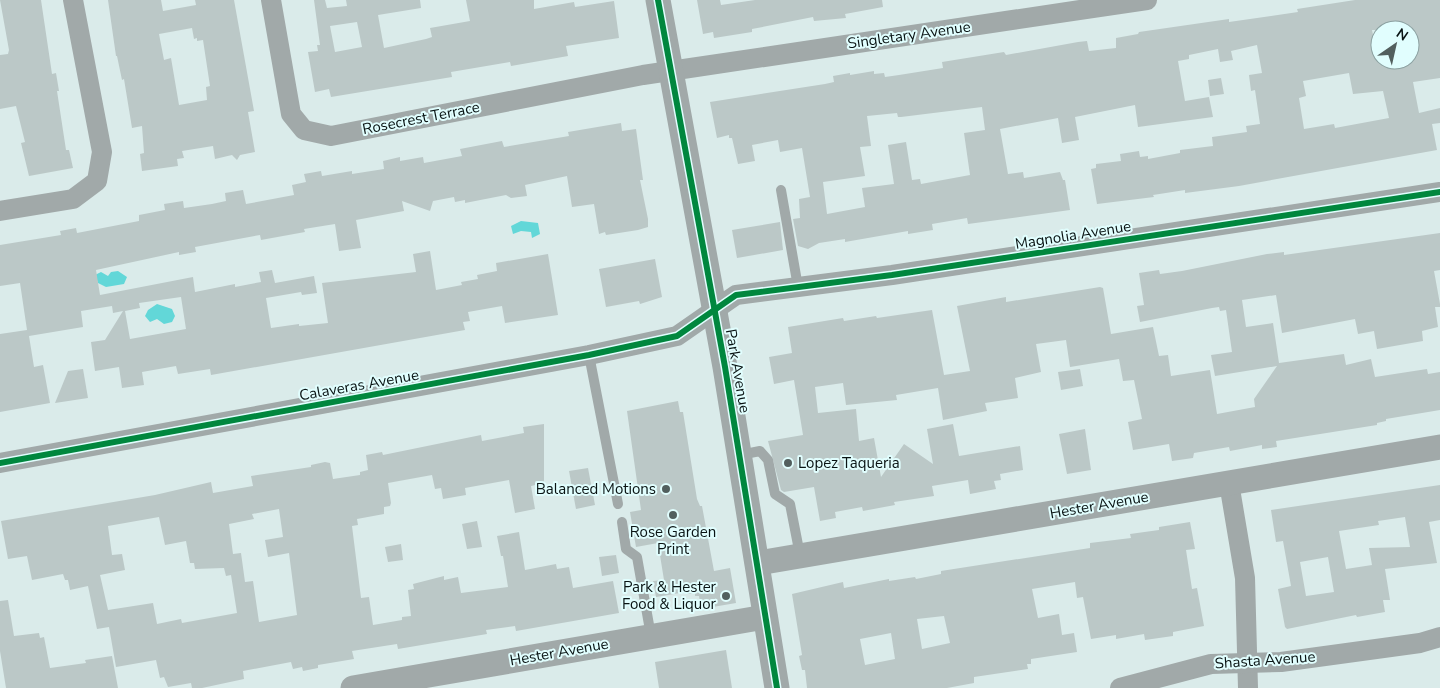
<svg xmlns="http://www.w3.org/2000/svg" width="1440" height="688" viewBox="0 0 1440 688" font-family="'Nunito Sans',sans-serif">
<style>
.water{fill:#62d7d8}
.building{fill:#bbc8c7;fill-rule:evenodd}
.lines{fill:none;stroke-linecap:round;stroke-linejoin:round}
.service{stroke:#a1a9a9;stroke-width:10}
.minor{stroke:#a1a9a9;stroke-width:20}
.tertiary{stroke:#a1a9a9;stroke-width:25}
.cycleway-casing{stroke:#e1fefe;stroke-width:9}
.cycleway{stroke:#00873e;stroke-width:6}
.poi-dot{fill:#525f5e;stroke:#e1fefe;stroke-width:2}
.labels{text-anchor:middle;stroke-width:4;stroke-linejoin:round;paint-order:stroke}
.street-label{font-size:15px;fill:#091313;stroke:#e1fefe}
.poi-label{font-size:15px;fill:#091313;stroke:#e1fefe;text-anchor:end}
</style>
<rect width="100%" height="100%" fill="#daebea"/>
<!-- water -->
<g class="water">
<path d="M521,221L538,223L540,234L532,238L531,232L521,231L513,234L511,226Z"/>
<path d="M118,271L127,277L124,284L106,287L98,283L95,275L101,272L108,276L111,272Z"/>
<path d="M157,304L172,309L175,316L172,322L164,324L157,319L150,322L145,316L148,310Z"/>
</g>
<!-- building -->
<g class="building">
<path d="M0,0H41L52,74L56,73L59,91H57L66,150H69L73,168L29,176L21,143L25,142L16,106L0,109V55L8,54L9,50Z"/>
<path d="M108,0H161L163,11L196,5L195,0H234L254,111L248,112L255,152L240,155L237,160L232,155L215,159L213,146L182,151L184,158L177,159L178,166L142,171L140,154L144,153L142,126L132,128L124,79L122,80L117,56H116ZM192,28L194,39L197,38V41L203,40L210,86L206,87L207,100L179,105L171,58L164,60L159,34Z"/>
<path d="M314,0H325L327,8L347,6L346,0H420L421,8L378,15L384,48L426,39L432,37L430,28L470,21L466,0H534V9L574,2L575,7L614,1L619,38L566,46L568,56L511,66L510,62L451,72L452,77L331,97L329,89L315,92L308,52L318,51L317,45H320ZM357,22L362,47L335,52L330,26Z"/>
<path d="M697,0H720L721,5L755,0H882L883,7L845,14L846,18L814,21L813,17L752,29V32L714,38L713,32L703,34Z"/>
<path d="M1355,0H1440V78L1413,82L1419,113L1440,108V123L1432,124L1437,150L1239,186L1185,193V190L1153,195L1154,197L1097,204L1091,169L1096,168V164L1121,161L1120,154L1139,151L1140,157L1148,156V159L1180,153V150L1213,146L1212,137L1247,132L1246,126L1260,124L1255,90L1251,91L1249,75L1262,73L1257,45L1231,51L1233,60L1220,62L1218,49L1189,55V59L1178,61L1185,101L1209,97L1213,117L1138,127L1135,105L1075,117L1079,140L1062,143L1058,118L1000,129L1008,174L1023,172L1024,178L1060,172L1063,180H1065L1070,210L968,224L967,218L932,224L933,230L908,234V231L845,242V239L819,243L808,249L798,246L793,219L800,218L799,199L810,197L802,148L780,152L778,140L752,145L755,161L738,164L732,138H729V135L717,138L710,102L825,84L834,82L833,76L850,73V75L874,71V74L884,73L885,77L899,75L943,68L942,62L1004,52L1006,55L1078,42L1087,41L1089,51L1116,48V38L1138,34L1139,32L1229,19V22L1271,16L1298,12L1297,9ZM1372,30H1410V60H1378ZM1349,73L1353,94L1383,91L1389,118L1335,128L1334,124L1304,129L1299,98L1306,96L1303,81ZM982,107L985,130L964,133L970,175L921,184L920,179L912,180L906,142L888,145L894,184L862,188L865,207L827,214L823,182L865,176L860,147L871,146L867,116L897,113L898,117H901Z"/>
<path d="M1221,78L1224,94L1210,96L1208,80Z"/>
<path d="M621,123L622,131L636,129L643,180H640L648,219V227L638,230L606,235L605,232L599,234L594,204L572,207L567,176L525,185L527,196L511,198L506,195L465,203V200L455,202L454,197L433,201L430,211L402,201L404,211L356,220L361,248L339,251L335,224L304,229L305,232L261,240L260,235L195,247L196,252L179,255V252L96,270L100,295L193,277L195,292L235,284V287L261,282L259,272L272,270L275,283L314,276L317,293L302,295L301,292L266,298L271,328L299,324V326L328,323L322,283L416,272L413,254L430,251L436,290L462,285L461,282L478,279L477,275L497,271L496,263L548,254L558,315L505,323L502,306L468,312L470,321L463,322L465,330L211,375L210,369L178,374L176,366L142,372L144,385L122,388L119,367L95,371L91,342L105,340L123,311L113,313L112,306L81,311L83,327L29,336L34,367L43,365L50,403L0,412V334L27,330L20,283L0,286V245L61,235L60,231L76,228L77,233L139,221V215L165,210L164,204L183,201L184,208L212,204L226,201L225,193L243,190L246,204L294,195L292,185L306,182L304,174L321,171L322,176L352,171V174L384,169L383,161L400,157V161L423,157L424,163L462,156L460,149L502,141L504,147L569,136L568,132ZM181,297L186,329L130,339L125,311L140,308L139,303Z"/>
<path d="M780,222L783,250L737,258L732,230Z"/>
<path d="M1440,233V270L1434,271L1440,304V307H1435L1438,327L1422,331L1423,341L1377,349L1374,331L1358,334L1355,319L1282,333L1276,295L1242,300L1246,327L1273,323L1279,363L1344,354L1346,365L1371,359L1375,377L1427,369L1428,374L1440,372V410L1386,419V421L1377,423V425L1276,441L1277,447L1262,449V445L1230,451L1229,447L1194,453L1193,458L1172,461L1169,444L1133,450L1128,422L1142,419L1134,380L1123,381L1119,359L1070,367L1066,340L1036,344L1041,372L1015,378L1018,398L985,403L987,411L943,420L938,388L896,395L897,400L846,405L843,383L815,387L818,413L856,409L859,441L874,438L881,477L904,444L933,464L927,429L953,424L959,456L1020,446L1023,470L1000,474L1001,480L994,481L996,489L970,494L968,480L932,486L934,496L894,502L895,505L863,511L862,507L835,512L836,518L820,521L814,487L784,492L781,490L768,441L803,435L794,380L774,384L769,357L792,353L788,327L843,318L844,321L876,316L877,318L932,310L944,375L970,371L957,306L1006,297V302L1100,287L1103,288L1111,334L1153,327L1159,356L1168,355L1171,376L1210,370L1217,414L1255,407L1254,399L1277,366L1215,376L1211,355L1232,352L1226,310L1220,311L1219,307L1212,308L1140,322L1137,306L1144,305L1139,273L1159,270L1160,274L1182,271L1267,254L1284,252V255Z"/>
<path d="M655,259L662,297L640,304L639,301L606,307L599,269Z"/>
<path d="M83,369L88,398L55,403L68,371Z"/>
<path d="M1080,369L1083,386L1061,390L1058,372Z"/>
<path d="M678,401L680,412H683L697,499L700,506H702L714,571L730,568L736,603L701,609L699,596H695V593L687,594L686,592L656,597L653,581L664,580L658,543L636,547L630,512L641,510L627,411Z"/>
<path d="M544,424V483L531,486L535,509L515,513L509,480L465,488L466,495L443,499L441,488L435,489L432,475L388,483L391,503L390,506L384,507V514L357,519L358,525L352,526L361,598L369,597L373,625L402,620V617L411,616L408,590L414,589L413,584L444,576V580L458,577L461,593L508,587L503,556H501L497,536L519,532L525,570L556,564L557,569L569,567L573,588L613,581L619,613L516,631L515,626L486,630L487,634L398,649L397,644L352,651L354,659L318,665V668L303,671L302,667L293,669L291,662L243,671L244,679L202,688H192L191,683L168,687L164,677L160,678L156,660L116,667L109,627L97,629L88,586L70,590L68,580H65L63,574L32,580L27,556L8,559L1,521L155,495L211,482L213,493L253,486L251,476L311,467V465L325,462L330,463L333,479L360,475V472L368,470L366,455L382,452L383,455L481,435L482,441L524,433L523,427ZM279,509L283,537L265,540L268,557L289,553L297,615L259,622L253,581L245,582L241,553L233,554L229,524L254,519L252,514ZM159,517L165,545L186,541L190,563H194L195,569L224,568L226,576L231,575L237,613L182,623L181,619L157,624L153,603L108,610L100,575L125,570L122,554L112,555L108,526Z"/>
<path d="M1085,429L1091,470L1067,474L1059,434Z"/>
<path d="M588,468L595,505L576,509L569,471Z"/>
<path d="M1440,485V520L1429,522L1437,563L1385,569L1390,600H1383L1385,612L1357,617L1356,615L1287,629L1285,627L1278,589L1291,586L1283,541L1276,542L1271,510ZM1405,517L1410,547L1369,548L1372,565L1346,569L1339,531L1379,525L1378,521ZM1328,557L1334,592L1306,596L1300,562Z"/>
<path d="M477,521L482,547L467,549L462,524Z"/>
<path d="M1190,522L1195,549L1186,550L1192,589L1197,588L1204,626L1173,632V636L1145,640L1144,634L1116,639V635L1091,639L1083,597L1077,598L1075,582L1032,589L1038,618L1059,614L1062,635L1074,633L1077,652L1031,659V664H1027L1028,669L974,677V683L947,688H807L805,670H802L799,656L802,655L792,594L843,582L844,588L889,579V581L915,577L916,579L941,574V571L1090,548V543L1131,538L1130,534L1159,530V527ZM944,616L950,643L922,649L917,619ZM891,633L895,659L865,665L860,639Z"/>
<path d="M401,544L403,560L388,562L385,547Z"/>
<path d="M616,555L619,573L602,576L599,557Z"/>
<path d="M8,600L14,636L39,633L40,638L44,637L50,668L86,663L85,660L112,656L118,688H6L0,651V601Z"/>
<path d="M726,650L732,688H659L655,662Z"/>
</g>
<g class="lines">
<!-- service -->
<g class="service">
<path d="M781,190L798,287"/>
<path d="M589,355L618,504"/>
<path d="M740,455L760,451L768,460L775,494L790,504L800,555"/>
<path d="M622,522L626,549L637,557L651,636"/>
</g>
<!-- minor -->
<g class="minor">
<path d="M271,0L291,114L304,130L331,136L643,75L1147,0"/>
<path d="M0,211L73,199L97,181L102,152L73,0"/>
<path d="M0,463L589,355L677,336L736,295L892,275L1440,192"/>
<path d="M1229,483L1245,578L1248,688"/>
<path d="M1120,688L1211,664L1281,662L1420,643L1440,637"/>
</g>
<!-- tertiary -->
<g class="tertiary">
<path d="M658,0L725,367L777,688"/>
<path d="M758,563L1440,447"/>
<path d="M353,688L765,617"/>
</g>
<!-- cycleway casing -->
<g class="cycleway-casing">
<g id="cycleway">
<path d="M658,0L725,367L777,688"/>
<path d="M0,463L589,355L677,336L736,295L892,275L1440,192"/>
</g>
</g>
<!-- cycleway -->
<use href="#cycleway" class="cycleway"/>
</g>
<!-- markers -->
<g class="poi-dot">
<circle cx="788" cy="463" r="5"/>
<circle cx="666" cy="489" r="5"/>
<circle cx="673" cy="515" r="5"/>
<circle cx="726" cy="596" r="5"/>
</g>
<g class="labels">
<!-- street labels -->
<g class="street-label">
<text transform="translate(909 35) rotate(-8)" y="5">Singletary Avenue</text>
<text transform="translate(421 118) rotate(-11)" y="5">Rosecrest Terrace</text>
<text transform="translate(1073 235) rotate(-9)" y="5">Magnolia Avenue</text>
<text transform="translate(738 371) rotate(80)" y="5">Park Avenue</text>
<text transform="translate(359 385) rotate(-10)" y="5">Calaveras Avenue</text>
<text transform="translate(1099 505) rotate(-10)" y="5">Hester Avenue</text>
<text transform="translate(559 652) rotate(-10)" y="5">Hester Avenue</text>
<text transform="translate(1265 660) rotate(-4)" y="5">Shasta Avenue</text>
</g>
<!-- poi labels -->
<g class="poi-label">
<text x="798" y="468" text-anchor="start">Lopez Taqueria</text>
<text x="656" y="494">Balanced Motions</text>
<text x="673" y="537" text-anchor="middle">Rose Garden<tspan x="673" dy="17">Print</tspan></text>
<text x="716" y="592">Park &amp; Hester<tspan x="716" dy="17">Food &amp; Liquor</tspan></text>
</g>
</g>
<!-- north arrow -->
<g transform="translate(1395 45) rotate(34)"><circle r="24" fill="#e1fefe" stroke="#8ba0a0"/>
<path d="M0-4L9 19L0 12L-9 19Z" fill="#525f5e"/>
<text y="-8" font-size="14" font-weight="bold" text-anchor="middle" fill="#091313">N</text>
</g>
</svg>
